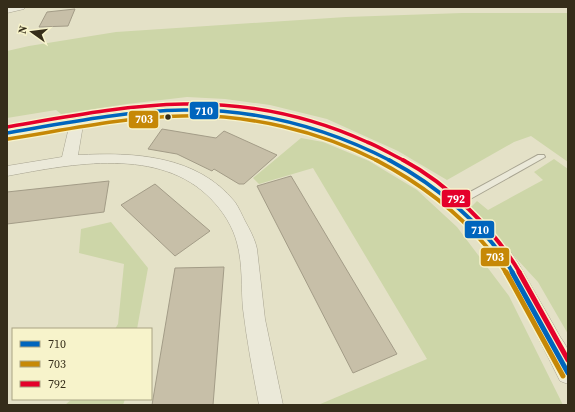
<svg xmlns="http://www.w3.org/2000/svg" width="575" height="412" viewBox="0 0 575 412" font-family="'Source Serif 4',serif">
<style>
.green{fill:#cdd6a8}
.building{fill:#c7bfa8;stroke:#a39c87}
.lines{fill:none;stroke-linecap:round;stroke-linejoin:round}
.lane-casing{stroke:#a8a491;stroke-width:2}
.street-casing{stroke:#a8a491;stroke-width:1}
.lane{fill:#ebe9d9;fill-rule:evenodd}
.street{fill:#ebe9d9;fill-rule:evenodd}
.bus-1-far2-casing{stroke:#f7f3cb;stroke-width:6}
.bus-1-far1-casing{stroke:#f7f3cb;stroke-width:7}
.bus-1-casing{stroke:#f7f3cb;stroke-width:8}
.bus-2-far2-casing{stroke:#f7f3cb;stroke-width:6}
.bus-2-far1-casing{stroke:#f7f3cb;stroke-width:7}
.bus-2-casing{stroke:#f7f3cb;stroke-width:8}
.bus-3-far2-casing{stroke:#f7f3cb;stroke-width:6}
.bus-3-far1-casing{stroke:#f7f3cb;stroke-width:7}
.bus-3-casing{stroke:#f7f3cb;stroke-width:8}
.bus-1-far2{stroke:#0065bd;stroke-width:3.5}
.bus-1-far1{stroke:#0065bd;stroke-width:4}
.bus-1{stroke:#0065bd;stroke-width:5}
.bus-2-far2{stroke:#c68806;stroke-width:3.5}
.bus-2-far1{stroke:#c68806;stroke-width:4}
.bus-2{stroke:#c68806;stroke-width:5}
.bus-3-far2{stroke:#e4002b;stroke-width:3.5}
.bus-3-far1{stroke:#e4002b;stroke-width:4}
.bus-3{stroke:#e4002b;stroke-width:5}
.bus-dot{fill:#352d1a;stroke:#f7f3cb;stroke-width:1.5}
.line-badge{stroke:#f7f3cb;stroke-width:1.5}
.badge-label{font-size:11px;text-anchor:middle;font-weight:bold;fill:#fff}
</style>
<rect width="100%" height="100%" fill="#e4e1c7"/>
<!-- green -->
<g class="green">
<path d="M462,13H568V162L531,136L514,142L447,180L398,151L327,119L270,105L225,99L187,97L127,104L61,114L56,110L7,118V51L29,46L116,32L346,17Z"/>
<path d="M301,138L323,142L369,161L417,190L457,227L509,296L563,405H318L427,359L313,168L259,184L253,178Z"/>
<path d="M554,159L568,169V334L538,282L470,208L477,201L488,210L543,180L534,172Z"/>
<path d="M111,222L148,268L137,329H115L118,324L124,264L79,253L81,229Z"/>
<path d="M72,399H125L123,405H65Z"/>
</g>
<!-- building -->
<g class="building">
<path d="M75,9L68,26L39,27L47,12Z"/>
<path d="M162,129L216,138L224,131L277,155L244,184H239L214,169L212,171L177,154L148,149Z"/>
<path d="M291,176L351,277L397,354L353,373L257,186Z"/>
<path d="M109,181L104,212L7,224V192Z"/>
<path d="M155,184L210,231L175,256L121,205Z"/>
<path d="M224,267L213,405H152L175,268Z"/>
</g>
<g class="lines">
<!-- lane casing -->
<g class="lane-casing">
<path id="lane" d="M538,155H544L545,157L456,207H450L449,205L450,203Z"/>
</g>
<!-- street casing -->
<g class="street-casing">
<g id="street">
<path d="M7,7H25L24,9L7,13Z"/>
<path d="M179,106C304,103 435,153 512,254C520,265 527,279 534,291C542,305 551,320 559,335C562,340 567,346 568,351C570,361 568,374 568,384L560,381C545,350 529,320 512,290C508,282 504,274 499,266C431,166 307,114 189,114C154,114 118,120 83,125L78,155C134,152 197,155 235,202C239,208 242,215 245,221C250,230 255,239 257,249L265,319L283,405H259C253,373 247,342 243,309C241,287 243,265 237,243C233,227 223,211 211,199C160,146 72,164 7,176V166L62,157L69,127L7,138V128L97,115Z"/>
</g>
</g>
<!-- lane -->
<use href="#lane" class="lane"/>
<!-- street -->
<use href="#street" class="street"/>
<!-- bus-1-far2 casing -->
<g class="bus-1-far2-casing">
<path id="bus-1-far2" d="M7,133C65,123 125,111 184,110C257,109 327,128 391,161"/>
</g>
<!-- bus-1-far1 casing -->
<g class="bus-1-far1-casing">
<path id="bus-1-far1" d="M389,160C436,185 486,226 513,273"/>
</g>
<!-- bus-1 casing -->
<g class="bus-1-casing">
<path id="bus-1" d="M512,272L568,373"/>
</g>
<!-- bus-2-far2 casing -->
<g class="bus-2-far2-casing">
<path id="bus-2-far2" d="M8,139C65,130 124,117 182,116C249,114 319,131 378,161"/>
</g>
<!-- bus-2-far1 casing -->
<g class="bus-2-far1-casing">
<path id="bus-2-far1" d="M376,160C418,182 456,210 486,246C493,255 501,263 506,273"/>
</g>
<!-- bus-2 casing -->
<g class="bus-2-casing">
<path id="bus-2" d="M506,272L563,376"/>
</g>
<!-- bus-3-far2 casing -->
<g class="bus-3-far2-casing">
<path id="bus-3-far2" d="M7,127C65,117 125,105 184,104C247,103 310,116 367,142C380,147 392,155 405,161"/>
</g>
<!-- bus-3-far1 casing -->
<g class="bus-3-far1-casing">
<path id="bus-3-far1" d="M403,160C448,184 494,229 520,273"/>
</g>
<!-- bus-3 casing -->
<g class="bus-3-casing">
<path id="bus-3" d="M519,272L568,360"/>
</g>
<!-- bus-1-far2 -->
<use href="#bus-1-far2" class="bus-1-far2"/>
<!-- bus-1-far1 -->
<use href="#bus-1-far1" class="bus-1-far1"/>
<!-- bus-1 -->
<use href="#bus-1" class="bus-1"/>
<!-- bus-2-far2 -->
<use href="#bus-2-far2" class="bus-2-far2"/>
<!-- bus-2-far1 -->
<use href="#bus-2-far1" class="bus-2-far1"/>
<!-- bus-2 -->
<use href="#bus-2" class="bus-2"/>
<!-- bus-3-far2 -->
<use href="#bus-3-far2" class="bus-3-far2"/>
<!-- bus-3-far1 -->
<use href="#bus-3-far1" class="bus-3-far1"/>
<!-- bus-3 -->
<use href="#bus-3" class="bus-3"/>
</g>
<!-- markers -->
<circle class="bus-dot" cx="168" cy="117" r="3.5"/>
<g class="line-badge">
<rect x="189" y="101" width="30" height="19" rx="4" fill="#0065bd"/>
<rect x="128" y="110" width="31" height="19" rx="4" fill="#c68806"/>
<rect x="441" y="189" width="30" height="19" rx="4" fill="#e4002b"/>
<rect x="464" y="220" width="31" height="19" rx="4" fill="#0065bd"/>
<rect x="480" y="247" width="30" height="20" rx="4" fill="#c68806"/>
</g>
<g class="badge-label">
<text x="204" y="115">710</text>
<text x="144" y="123">703</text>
<text x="456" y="203">792</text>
<text x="480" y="234">710</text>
<text x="495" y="261">703</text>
</g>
<!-- border -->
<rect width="575" height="412" fill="none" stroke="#352d1a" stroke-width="16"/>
<!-- legend -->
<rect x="12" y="328" width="140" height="72" fill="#f7f3cb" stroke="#a9a484"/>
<rect x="20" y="341" width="20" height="6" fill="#0065bd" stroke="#a9a484"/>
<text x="48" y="348" font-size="12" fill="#352d1a">710</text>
<rect x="20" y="361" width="20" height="6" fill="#c68806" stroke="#a9a484"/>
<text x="48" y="368" font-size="12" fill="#352d1a">703</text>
<rect x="20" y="381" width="20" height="6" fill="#e4002b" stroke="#a9a484"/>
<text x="48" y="388" font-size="12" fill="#352d1a">792</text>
<!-- north arrow -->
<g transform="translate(32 32) rotate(284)" stroke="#f7f3cb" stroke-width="3" paint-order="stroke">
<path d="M0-3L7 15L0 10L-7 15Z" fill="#352d1a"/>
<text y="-6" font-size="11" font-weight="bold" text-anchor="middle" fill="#352d1a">N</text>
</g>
</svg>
